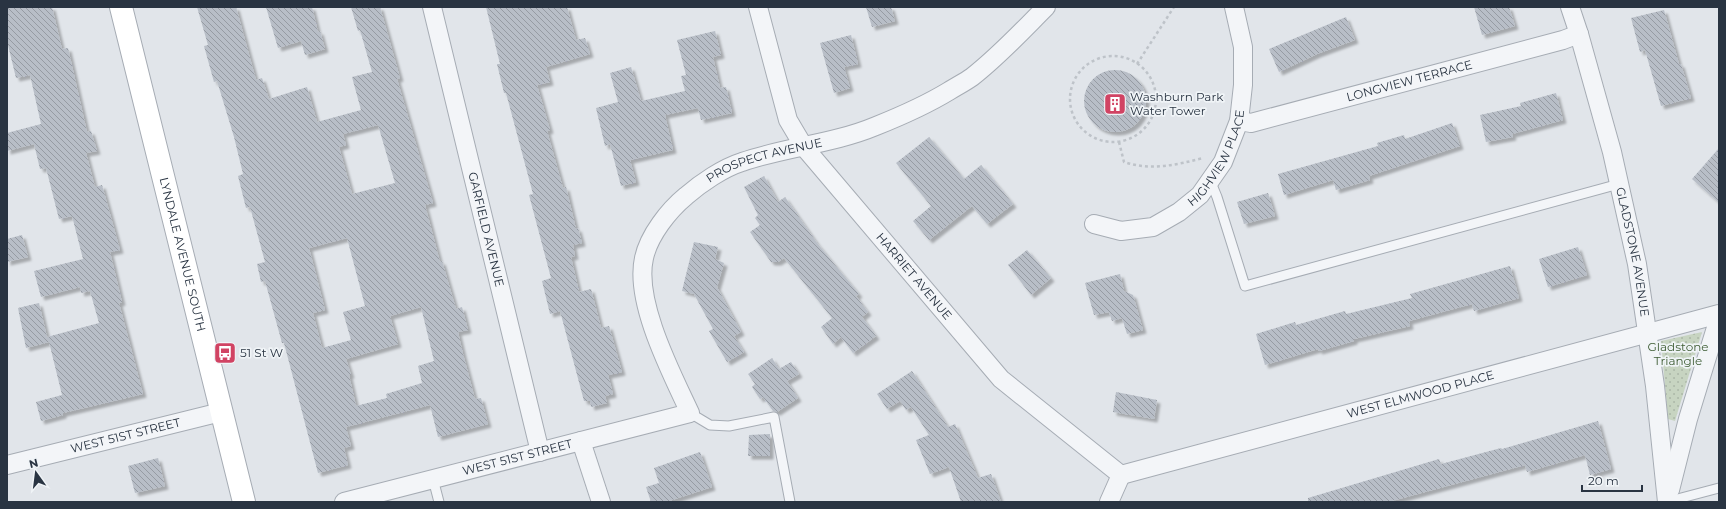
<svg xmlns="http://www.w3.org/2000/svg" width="1726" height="509" viewBox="0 0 1726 509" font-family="Montserrat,sans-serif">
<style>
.park{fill:url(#park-dots)}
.building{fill:url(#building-back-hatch);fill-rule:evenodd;filter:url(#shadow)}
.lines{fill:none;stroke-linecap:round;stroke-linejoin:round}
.service-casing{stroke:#a6acb4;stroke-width:11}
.minor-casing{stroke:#a6acb4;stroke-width:20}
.secondary-casing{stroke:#a6acb4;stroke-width:24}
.path{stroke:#bec3c9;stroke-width:2.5;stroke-dasharray:3 3;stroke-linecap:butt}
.service{stroke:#f3f5f8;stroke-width:9}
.minor{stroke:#f3f5f8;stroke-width:18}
.secondary{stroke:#fff;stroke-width:22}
.labels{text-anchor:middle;stroke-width:3.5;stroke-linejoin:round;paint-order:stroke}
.street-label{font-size:12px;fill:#293442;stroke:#f0f4f7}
.poi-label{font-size:12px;fill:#293442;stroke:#f0f4f7;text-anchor:start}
.park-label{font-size:12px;fill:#405e36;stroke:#f0f4f7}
</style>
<defs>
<pattern id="park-dots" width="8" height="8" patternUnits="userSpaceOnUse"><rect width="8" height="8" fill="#c7d4c1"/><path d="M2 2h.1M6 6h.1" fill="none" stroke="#abb7a7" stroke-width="1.8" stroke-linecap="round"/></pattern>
<pattern id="building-back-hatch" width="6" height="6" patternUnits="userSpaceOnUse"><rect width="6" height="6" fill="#b8bec7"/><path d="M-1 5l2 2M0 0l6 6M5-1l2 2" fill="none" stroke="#969ba3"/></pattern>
<filter id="shadow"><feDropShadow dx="3.5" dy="3.5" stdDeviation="1" flood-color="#0004"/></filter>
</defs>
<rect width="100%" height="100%" fill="#e1e5ea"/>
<!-- park -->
<path class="park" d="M1702,332L1675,421L1668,419L1661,341Z"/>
<!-- building -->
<g class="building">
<path d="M7,7H52L62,49L68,48L87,132L91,131L97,151L86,153L95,187L102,185L120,250L110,252L122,302L119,303L143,394L63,413V415L41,421L36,402L62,395L49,342L26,348L18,308L39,303L47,337L99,323L90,291L81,293L80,287L41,297L34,271L83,259L72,216L59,219L46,168L40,169L34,144L7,151V133L41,124L30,75L16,78L7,41Z"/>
<path d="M197,7H236L256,80L262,78L269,99L307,87L317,122L361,110L352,77L372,72L360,30L358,31L351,7H380L400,78L397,79L433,203L425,205L440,262L442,261L456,309L462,307L468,330L458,332L463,354L475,399L481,398L488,424L438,437L430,405L346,427L351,446L344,448L348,465L318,473L284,343H282L265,281L261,282L257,264L265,262L250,207L246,208L238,176L243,174L234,137L217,81L214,82L204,46L208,45ZM378,125L395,183L352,194L339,147L346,145L343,134ZM347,238L365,306L343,312L351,340L322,348L313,313L325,310L309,248ZM421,307L434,361L418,366L422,383L386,394L387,398L356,406L349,375H351L346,359L398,344L390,316Z"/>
<path d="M266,7H312L318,32L320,31L325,49L305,55L301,41L278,48Z"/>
<path d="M486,7H567L576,40L585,38L590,54L546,67L550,82L537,85L550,130L547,131L563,188L566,187L576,229L578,228L582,243L573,245L575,256L571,257L579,292L591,289L601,328L609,326L622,372L608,375L613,394L605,396L607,403L591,407L590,401H584L560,311L550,314L542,281L551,278L529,195L533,194L506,93H504L497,64H500Z"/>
<path d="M866,7H891L895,21L872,27Z"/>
<path d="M1474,7H1509L1515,26L1482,35Z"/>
<path d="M1664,10L1679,64H1681L1691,98L1661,106L1645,50L1640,52L1631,18Z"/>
<path d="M1346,17L1355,40L1317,54L1279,72L1269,49Z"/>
<path d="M715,31L721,55L713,57L720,88L726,87L732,113L701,120L698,108L665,115L673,150L630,160L636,182L621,186L610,144L605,146L596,108L618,102L610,73L631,67L641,101L685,91L681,76L686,75L677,40Z"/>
<path d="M851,35L858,64L844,67L850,88L834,93L820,43Z"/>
<circle cx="1115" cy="101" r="31"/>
<path d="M1556,93L1563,120L1512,134L1513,137L1486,142L1480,115L1521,106L1520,103Z"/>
<path d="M1452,123L1460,146L1369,176L1370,180L1336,190L1333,180L1284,195L1278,174L1378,146L1377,143L1404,135L1405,139Z"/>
<path d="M929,137L964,179L981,165L1013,204L987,224L972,206L929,240L913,221L931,206L896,163Z"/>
<path d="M1719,148V203L1692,179Z"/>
<path d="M764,176L778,202L785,197L817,243L859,294L856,296L868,312L862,317L876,336L853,353L841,337L833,344L821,327L832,318L784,258L778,262H771L750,232L760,225L755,218L758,215L744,187Z"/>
<path d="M1268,193L1275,216L1244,224L1237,202Z"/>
<path d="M22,235L28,257L7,262V239Z"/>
<path d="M694,242L718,247L715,259L724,263L717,287L741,332L734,336L744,352L727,362L709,331L713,329L694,294L682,291Z"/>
<path d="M1578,247L1587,275L1548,287L1539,259Z"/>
<path d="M1027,250L1051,278L1031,295L1008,265Z"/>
<path d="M1510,266L1519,298L1474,311L1472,304L1409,321L1410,326L1354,339V341L1319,351L1318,349L1265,365L1256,334L1295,322L1296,325L1345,311L1346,314L1412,298L1410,294Z"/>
<path d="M1120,274L1124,291L1133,295L1143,330L1127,334L1122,318L1112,321L1109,312L1094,315L1085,283Z"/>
<path d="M772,358L779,369L791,362L799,374L787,381L798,398L777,412L773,411L763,397L760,399L752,387L755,384L748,374Z"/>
<path d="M912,371L948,427L955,424L978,478L991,474L1001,502H961L949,467L930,474L916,440L929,435L911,407L906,410L900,401L887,409L877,394Z"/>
<path d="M1116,392L1157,400L1154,419L1113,412Z"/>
<path d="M1598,421L1611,469L1590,475L1585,455L1527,472L1525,465L1388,502H1308V498L1439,459L1441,464L1501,448L1502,449Z"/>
<path d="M770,434V456H748L749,435Z"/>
<path d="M700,452L712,487L666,502H651L646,487L659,483L654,468Z"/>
<path d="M158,458L165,486L135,493L128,466Z"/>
</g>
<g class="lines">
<!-- service casing -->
<g class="service-casing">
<g id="service">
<path d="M1210,180L1217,197L1245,286L1619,184"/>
<path d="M690,413L710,425L729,426L774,417L790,502"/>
<path d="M433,479L439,502"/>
<path d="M1666,502L1719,488"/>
</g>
</g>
<!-- minor casing -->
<g class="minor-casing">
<g id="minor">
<path id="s1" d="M432,7L540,452"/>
<path id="s2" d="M758,7L788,120L804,147L1001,379L1121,475"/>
<path id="s3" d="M1570,7L1579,34L1612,152L1637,264L1655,386L1667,502"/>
<path id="s4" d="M1239,121L1251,123L1563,40L1579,34"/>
<path id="s5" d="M1094,224L1121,231L1153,227L1179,212L1200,195L1223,162L1239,121L1243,85V47L1234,7"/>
<path d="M581,441L601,502"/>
<path id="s6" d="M7,465L221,412"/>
<path id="s7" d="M1121,475L1719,314"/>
<path d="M1670,490L1688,419L1719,318"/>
<path id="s8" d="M344,502L690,413C672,374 634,302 644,258C649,235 669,210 686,196C701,183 723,168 742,162C785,147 833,144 876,126C901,116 926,105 949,91C957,86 965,82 972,77C999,56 1022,31 1046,7"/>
<path d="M1109,502L1121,475"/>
</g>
</g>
<!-- secondary casing -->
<g class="secondary-casing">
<g id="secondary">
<path id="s9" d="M121,7L244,502"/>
</g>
</g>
<!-- path -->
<g class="path">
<circle cx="1113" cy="99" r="43"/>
<path d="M1137,64L1174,7"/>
<path d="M1119,142L1124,162C1151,171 1176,165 1203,158"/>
</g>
<!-- service -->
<use href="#service" class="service"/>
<!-- minor -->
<use href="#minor" class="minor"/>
<!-- secondary -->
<use href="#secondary" class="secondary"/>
</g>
<!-- icons -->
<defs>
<g id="building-square" transform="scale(1.15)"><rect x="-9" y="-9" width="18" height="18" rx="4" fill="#d14363" stroke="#f0f4f7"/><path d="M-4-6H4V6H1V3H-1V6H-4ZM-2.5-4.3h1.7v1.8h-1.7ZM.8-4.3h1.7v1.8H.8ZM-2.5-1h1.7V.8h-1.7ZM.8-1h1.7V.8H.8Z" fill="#fff"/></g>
<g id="bus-square" transform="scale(1.15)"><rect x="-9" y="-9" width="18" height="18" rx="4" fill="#d14363" stroke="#f0f4f7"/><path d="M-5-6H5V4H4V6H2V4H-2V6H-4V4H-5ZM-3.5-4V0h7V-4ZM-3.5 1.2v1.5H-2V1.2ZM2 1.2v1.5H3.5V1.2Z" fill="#fff"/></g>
</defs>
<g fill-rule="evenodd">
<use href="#building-square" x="1115" y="104"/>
<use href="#bus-square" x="225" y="353"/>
</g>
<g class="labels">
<!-- street labels -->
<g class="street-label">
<text dy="4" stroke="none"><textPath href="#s4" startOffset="176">LONGVIEW TERRACE</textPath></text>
<text dy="4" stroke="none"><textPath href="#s5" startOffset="158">HIGHVIEW PLACE</textPath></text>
<text dy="4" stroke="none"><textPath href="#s8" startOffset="685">PROSPECT AVENUE</textPath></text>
<text dy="4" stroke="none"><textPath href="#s1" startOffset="229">GARFIELD AVENUE</textPath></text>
<text dy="4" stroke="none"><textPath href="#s3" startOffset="253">GLADSTONE AVENUE</textPath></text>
<text dy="4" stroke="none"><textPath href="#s9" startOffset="255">LYNDALE AVENUE SOUTH</textPath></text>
<text dy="4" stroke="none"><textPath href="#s2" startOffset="318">HARRIET AVENUE</textPath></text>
<text dy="4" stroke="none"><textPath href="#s7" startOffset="310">WEST ELMWOOD PLACE</textPath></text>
<text dy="4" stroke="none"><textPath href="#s6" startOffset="122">WEST 51ST STREET</textPath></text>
<text dy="4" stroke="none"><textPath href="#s8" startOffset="179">WEST 51ST STREET</textPath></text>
</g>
<!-- poi labels -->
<g class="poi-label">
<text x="1130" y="101">Washburn Park<tspan x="1130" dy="14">Water Tower</tspan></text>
<text x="240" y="357">51 St W</text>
</g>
<!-- park labels -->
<g class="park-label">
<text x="1678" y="351">Gladstone<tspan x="1678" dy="14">Triangle</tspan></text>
</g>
</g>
<!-- border -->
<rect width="1726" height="509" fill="none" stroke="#293442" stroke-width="16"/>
<!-- north arrow -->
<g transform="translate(36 473) rotate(346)" stroke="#f0f4f7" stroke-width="3" paint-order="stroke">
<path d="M0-3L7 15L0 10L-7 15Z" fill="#293442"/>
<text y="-6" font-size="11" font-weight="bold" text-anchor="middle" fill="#293442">N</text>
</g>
<!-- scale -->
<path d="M1582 485v6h60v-6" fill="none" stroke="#293442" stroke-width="2"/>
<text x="1588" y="485" font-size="12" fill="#293442" stroke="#f0f4f7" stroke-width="3" paint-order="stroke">20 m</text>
</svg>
